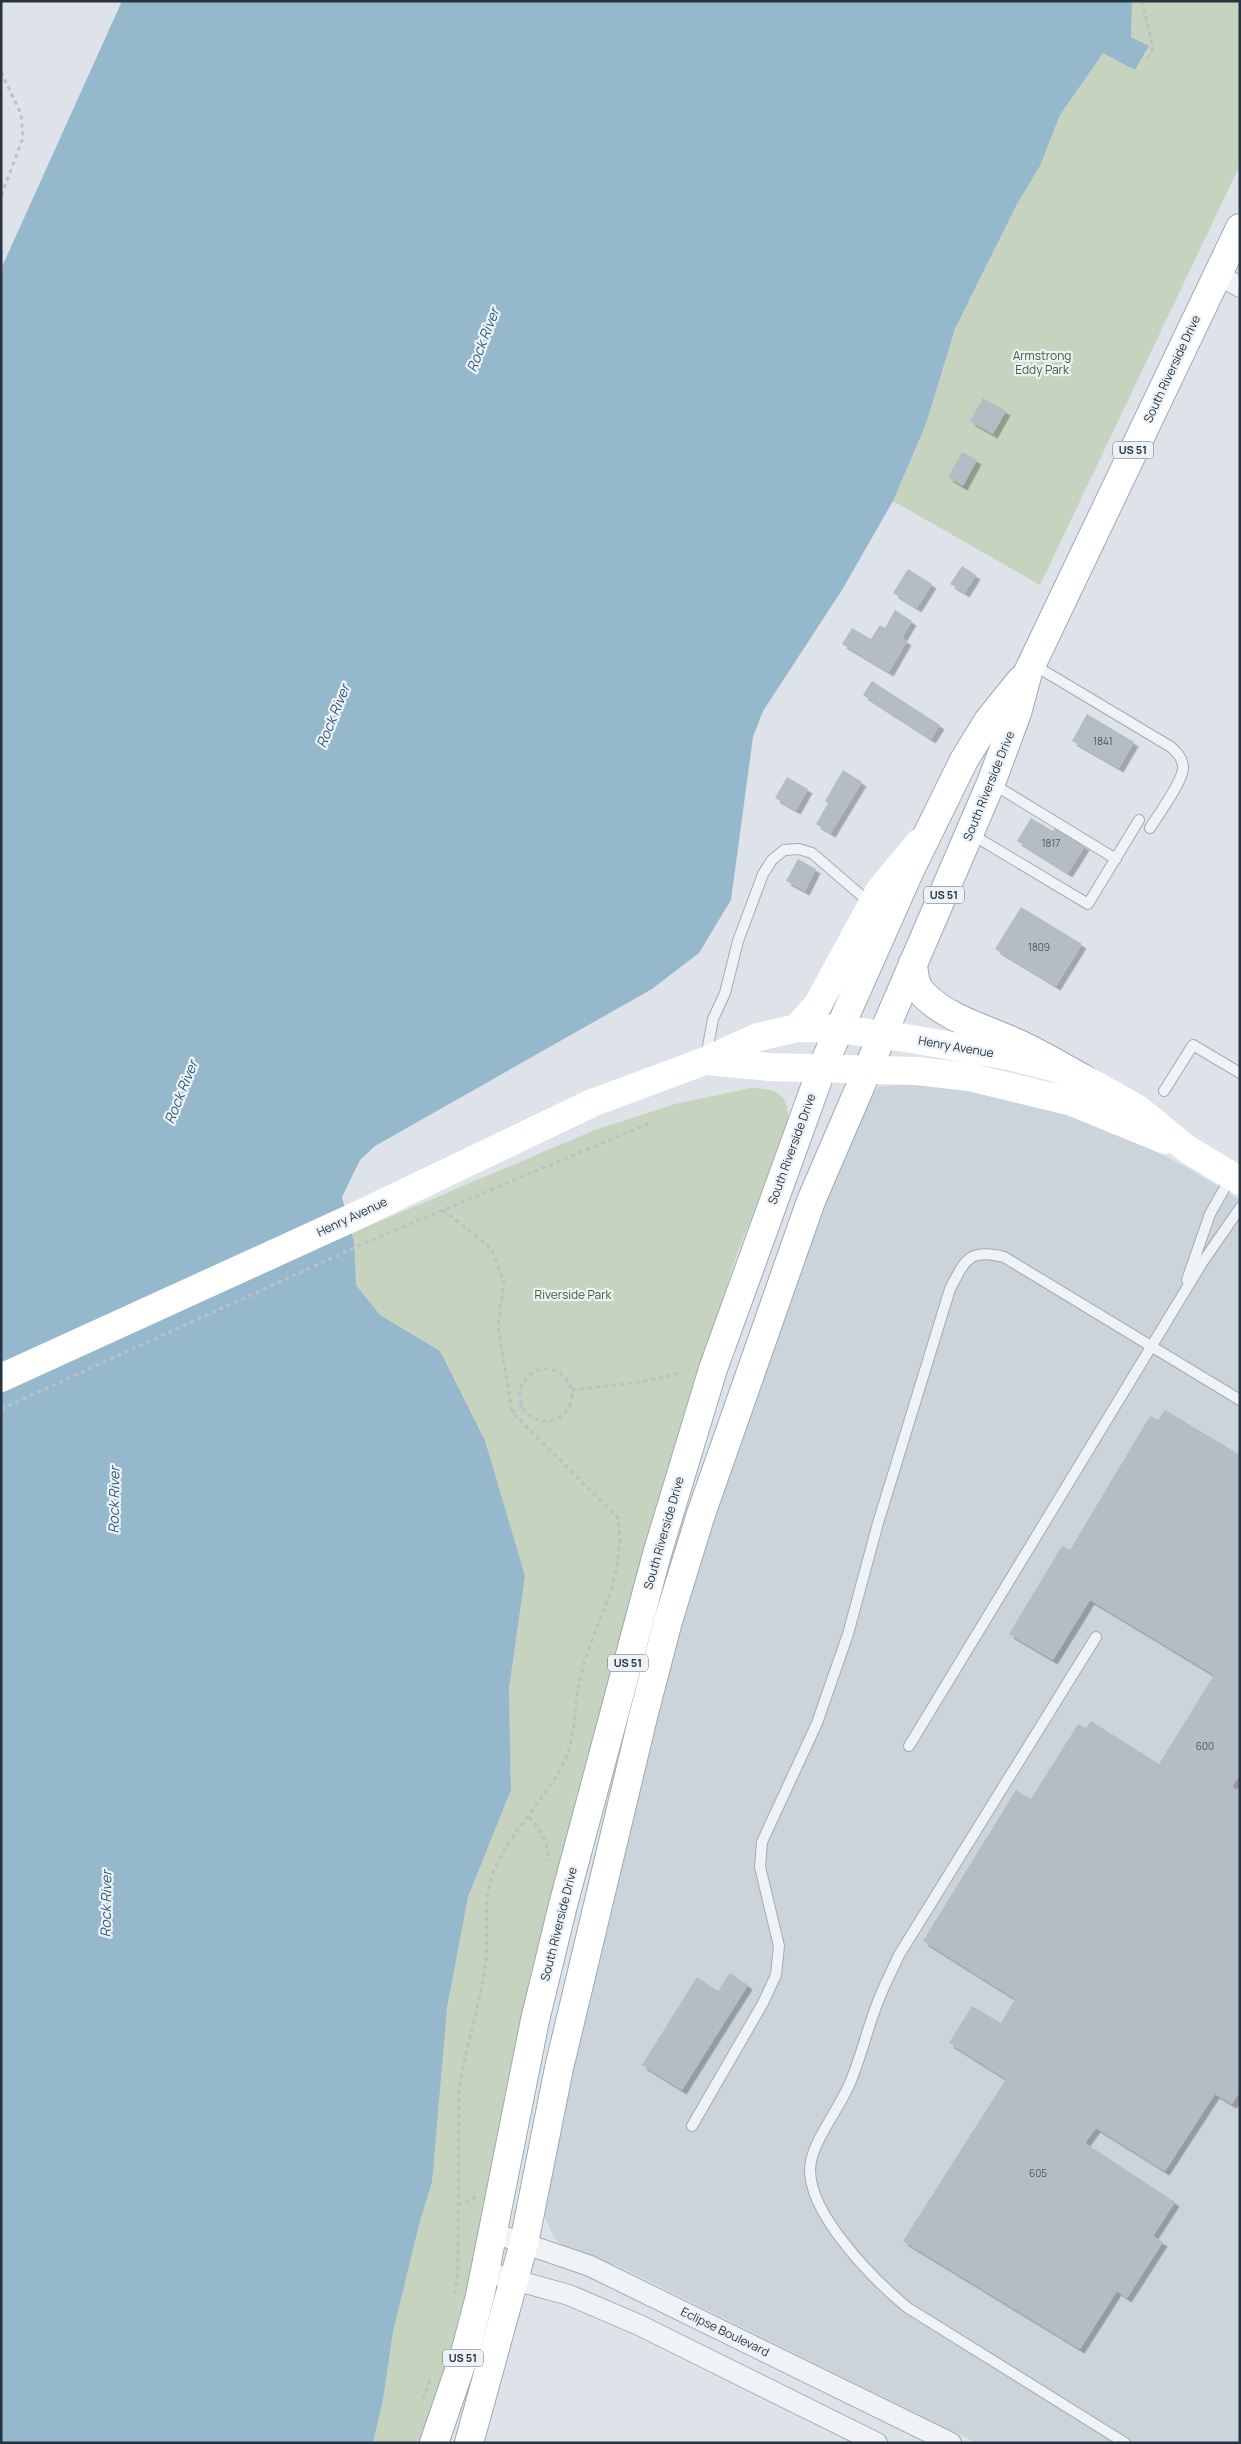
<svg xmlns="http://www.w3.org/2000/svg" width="1241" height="2444" viewBox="0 0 1241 2444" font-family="Manrope,sans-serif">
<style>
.built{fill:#cbd3db}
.green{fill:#c6d3be}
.water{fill:#95b8cc}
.building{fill:#b4bdc6;filter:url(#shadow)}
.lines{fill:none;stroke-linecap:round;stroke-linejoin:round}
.lane-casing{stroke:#a2abb3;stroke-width:12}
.street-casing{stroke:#a2abb3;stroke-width:22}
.primary-casing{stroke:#9caab5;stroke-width:30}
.path{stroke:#bbc1c7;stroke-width:3;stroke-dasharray:4 4;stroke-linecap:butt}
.lane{stroke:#f0f3f6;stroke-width:10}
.street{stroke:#f0f3f6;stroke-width:20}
.secondary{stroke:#fff;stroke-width:28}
.primary{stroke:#fff;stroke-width:28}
.labels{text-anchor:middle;stroke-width:4.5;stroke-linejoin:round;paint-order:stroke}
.number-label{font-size:10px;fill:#495662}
.shield{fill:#edf2f6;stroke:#616d77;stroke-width:1}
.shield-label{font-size:11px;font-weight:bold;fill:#253440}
.park-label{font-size:12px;fill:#415d31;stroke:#edf2f6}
.street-label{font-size:12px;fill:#253440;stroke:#edf2f6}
.water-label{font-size:14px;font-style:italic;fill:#2c5a78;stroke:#edf2f6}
</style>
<defs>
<filter id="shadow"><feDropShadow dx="4.5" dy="4.5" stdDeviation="0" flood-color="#0004"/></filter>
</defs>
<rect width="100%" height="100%" fill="#dde3e9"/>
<!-- built -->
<path class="built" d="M914,1083L1021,1098L1116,1131L1186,1167L1240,1200V2443H977L620,2267L566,2248L554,2238L543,2213L596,1959L669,1668L723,1489L765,1363L844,1158L871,1095L879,1087Z"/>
<!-- green -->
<g class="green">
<path d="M1132,1H1240V165L1040,585L893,501L926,424L955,329L1016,206L1040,166L1060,115L1103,52L1135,70L1149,47L1131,37Z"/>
<path d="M751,1088C782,1088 793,1100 786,1130L737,1254L697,1379L634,1586L578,1799L477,2253L454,2342L423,2443H373L383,2400L393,2332L419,2225L432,2182L436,2093L447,2008L468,1897L511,1790L509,1689L525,1576L440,1351L380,1315L356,1285L352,1233L595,1130L675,1104Z"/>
</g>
<!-- water -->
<path class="water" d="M122,1H1132L1131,37L1149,46L1135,70L1103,53L1060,115L1040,166L1016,206L955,329L926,424L893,501L842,590L763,711L753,737L731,900L699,953L652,989L375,1146L360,1160L342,1197L354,1242L356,1285L380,1315L440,1351L485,1441L525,1576L509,1689L511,1790L468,1897L447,2008L432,2182L419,2225L393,2332L383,2400L373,2443H1V269Z"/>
<!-- building -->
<g class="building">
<path d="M983,398L1006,411L993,434L970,421Z"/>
<path d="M962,452L977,460L963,486L948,477Z"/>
<path d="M962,566L976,575L965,593L950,584Z"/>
<path d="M908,569L932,584L917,608L893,593Z"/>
<path d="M895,610L912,621L902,638L907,641L889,672L842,644L852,628L871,639L880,625L885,628Z"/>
<path d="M872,681L940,725L931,739L863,695Z"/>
<path d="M1087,714L1134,742L1119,768L1072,741Z"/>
<path d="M843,770L862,782L831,833L816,824L828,803L825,801Z"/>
<path d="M787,777L808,789L796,810L775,798Z"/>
<path d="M1031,818L1053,831L1055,827L1085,846L1068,873L1017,841Z"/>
<path d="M798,859L816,869L805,891L786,881Z"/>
<path d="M1021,907L1082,944L1056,986L995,949Z"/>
<path d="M1165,1410L1240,1455V1774L1232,1787L1240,1792V2091L1232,2104L1215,2094L1165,2171L1096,2128L1085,2143L1175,2202L1153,2236L1163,2242L1127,2298L1117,2291L1080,2349L903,2241L1006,2079L949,2043L972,2006L1001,2023L1015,1999L923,1941L1016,1790L1031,1799L1078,1724L1086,1728L1091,1721L1159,1764L1214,1675L1090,1600L1053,1660L1009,1634L1062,1546L1070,1550L1150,1416L1158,1420Z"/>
<path d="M730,1973L748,1985L682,2090L642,2065L697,1977L718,1991Z"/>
</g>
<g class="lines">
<!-- lane casing -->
<g class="lane-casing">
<g id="lane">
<path d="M1034,665L1171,747C1177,753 1182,757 1183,766C1185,779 1158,815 1150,828"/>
<path d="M993,784L1116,859"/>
<path d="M971,834L1088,904L1139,820"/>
<path d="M706,1057L713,1019L725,993L738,941L763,874L772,860L784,850L799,849L812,853L870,903"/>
<path d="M1164,1091L1193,1045L1240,1073"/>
<path d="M1187,1280L1210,1214L1231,1177"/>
<path d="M1096,1637L899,1955C892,1971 883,1987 877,2004C867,2030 861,2057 850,2083C840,2107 816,2137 811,2161C801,2208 875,2281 908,2308L1125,2443"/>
<path d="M909,1746L1202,1263L1240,1208"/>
<path d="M692,2126L763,2003L776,1975L779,1946L760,1867L762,1842L817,1723L848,1634L878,1523L950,1289C965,1260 969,1248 1004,1257L1240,1400"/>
</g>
</g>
<!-- street casing -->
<g class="street-casing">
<g id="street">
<path d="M1217,274L1240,287"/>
<path d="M494,2233L590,2266L951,2443"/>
<path d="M486,2272L569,2295L639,2325L877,2443"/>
</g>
</g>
<!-- primary casing -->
<g class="primary-casing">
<g id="primary">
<path d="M913,963C914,976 915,986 924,995C950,1021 991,1030 1023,1046C1044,1056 1064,1068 1084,1079"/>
<path d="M434,2443L465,2353L480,2296L535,2020L563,1905L657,1554L713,1369L822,1068L910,870L964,760L988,721L1021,680"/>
<path d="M469,2443L524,2243L559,2068L643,1717L668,1621L701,1514L811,1201L991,783L1017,713L1028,672L1240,228"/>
</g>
</g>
<!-- path -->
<g class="path">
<path d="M1142,1L1153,48L1147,60"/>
<path d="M1,72L21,114L23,138L1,196"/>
<path d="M443,1210L491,1248L504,1282L498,1326L512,1412L618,1518C626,1580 597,1614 582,1671C572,1706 579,1736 560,1770C540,1806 503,1840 491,1879C482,1908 490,1939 485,1969C478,2010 465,2050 459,2092L458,2271L455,2293"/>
<circle cx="546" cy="1395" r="26"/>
<path d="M572,1390L641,1382L681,1373"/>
<path d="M1,1409L367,1242L650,1123"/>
<path d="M512,1412L523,1405"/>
<path d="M529,1817C541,1829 548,1844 549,1861"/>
<path d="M458,2205L473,2199L477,2194"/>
<path d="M423,2399L431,2377"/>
</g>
<!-- lane -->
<use href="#lane" class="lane"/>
<!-- street -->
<use href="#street" class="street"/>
<!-- secondary -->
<g class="secondary">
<path d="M797,1028L818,1004L880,890L919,843"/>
<path d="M707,1061L769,1067L917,1071L969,1077L1072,1102L1165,1140"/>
<path d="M1,1378L356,1216L592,1103L705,1061L758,1037L797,1028L839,1029L906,1038L1009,1056L1052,1067L1084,1079L1138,1109L1187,1149L1240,1181"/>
</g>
<!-- primary -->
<use href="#primary" class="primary"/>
</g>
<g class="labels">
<!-- number labels -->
<g class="number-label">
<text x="1103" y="745">1841</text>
<text x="1051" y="847">1817</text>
<text x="1039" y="951">1809</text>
<text x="1205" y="1750">600</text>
<text x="1038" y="2177">605</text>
</g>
<!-- shield labels -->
<g class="shield">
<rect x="1113" y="441.5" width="40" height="17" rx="4"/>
<rect x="924" y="886.5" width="40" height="17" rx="4"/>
<rect x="608" y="1654.5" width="40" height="17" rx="4"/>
<rect x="443" y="2349.5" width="40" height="17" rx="4"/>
</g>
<g class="shield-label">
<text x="1133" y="454">US 51</text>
<text x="944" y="899">US 51</text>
<text x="628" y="1667">US 51</text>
<text x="463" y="2362">US 51</text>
</g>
<!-- park labels -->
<g class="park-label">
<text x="1042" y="360">Armstrong<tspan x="1042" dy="14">Eddy Park</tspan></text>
<text x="573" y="1299">Riverside Park</text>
</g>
<!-- street labels -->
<g class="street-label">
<text transform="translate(1172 369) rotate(-65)" y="4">South Riverside Drive</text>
<text transform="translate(989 786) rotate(-68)" y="4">South Riverside Drive</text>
<text transform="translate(956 1047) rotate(10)" y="4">Henry Avenue</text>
<text transform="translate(792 1149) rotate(-70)" y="4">South Riverside Drive</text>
<text transform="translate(352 1217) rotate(-25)" y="4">Henry Avenue</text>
<text transform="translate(664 1533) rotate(-74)" y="4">South Riverside Drive</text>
<text transform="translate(559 1924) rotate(-76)" y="4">South Riverside Drive</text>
<text transform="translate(725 2332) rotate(26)" y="4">Eclipse Boulevard</text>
</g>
<!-- water labels -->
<g class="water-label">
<text transform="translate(483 340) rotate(-69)" y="5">Rock River</text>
<text transform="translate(333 716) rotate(-68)" y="5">Rock River</text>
<text transform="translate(181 1092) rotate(-68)" y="5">Rock River</text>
<text transform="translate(114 1500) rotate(-89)" y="5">Rock River</text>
<text transform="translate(106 1904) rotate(-89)" y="5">Rock River</text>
</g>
</g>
<!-- border -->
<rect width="1241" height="2444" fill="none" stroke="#253440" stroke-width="5"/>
</svg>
